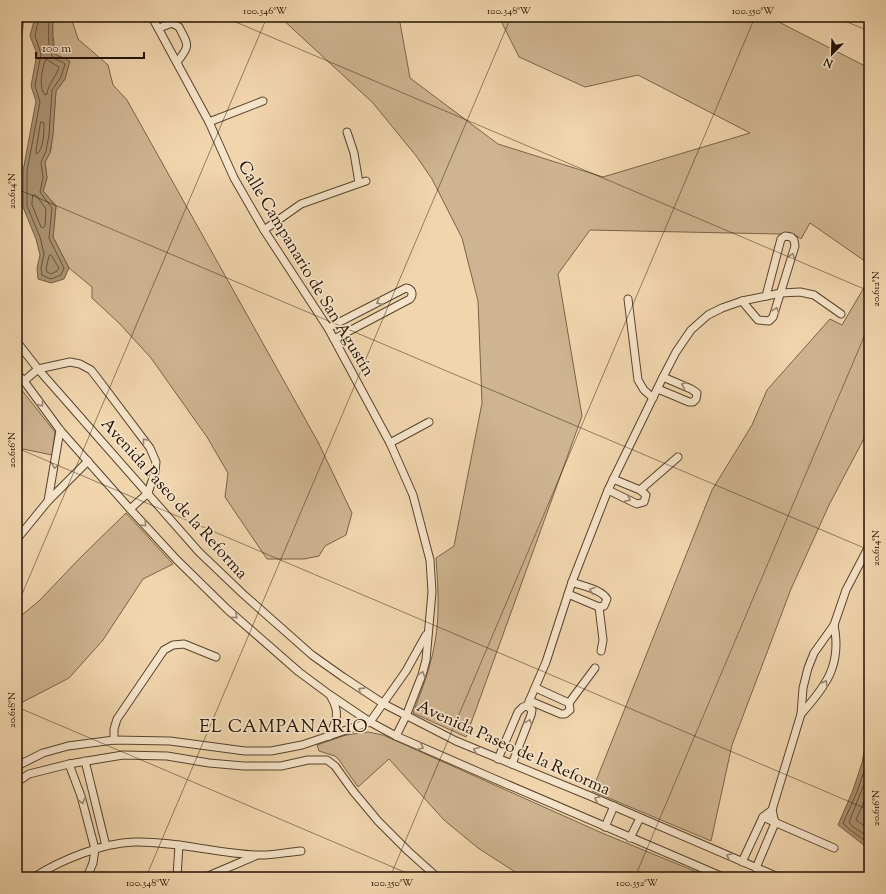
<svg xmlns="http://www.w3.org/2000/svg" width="886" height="894" viewBox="0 0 886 894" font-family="'Sorts Mill Goudy',serif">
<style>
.green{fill:#ceb490;stroke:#796348}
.water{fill:#ab9372;stroke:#755f44}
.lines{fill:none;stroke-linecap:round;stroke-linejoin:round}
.shore{stroke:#685239;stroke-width:1}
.street-casing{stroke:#57432b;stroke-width:9}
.street{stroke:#f6e4ca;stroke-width:7}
.oneway{stroke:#98866f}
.ticks{fill:none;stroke:#241200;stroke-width:1;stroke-opacity:0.45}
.labels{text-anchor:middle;stroke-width:3.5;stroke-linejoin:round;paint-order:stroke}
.street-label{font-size:17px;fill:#241200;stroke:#f6e4ca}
.neighbourhood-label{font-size:18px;letter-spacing:1px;fill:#241200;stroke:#f6e4ca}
.neatline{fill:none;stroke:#241200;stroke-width:1.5}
.ticks-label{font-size:10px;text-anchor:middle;fill:#241200}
</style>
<rect width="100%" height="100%" fill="#f1d5ad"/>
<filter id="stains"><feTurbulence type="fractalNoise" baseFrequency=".005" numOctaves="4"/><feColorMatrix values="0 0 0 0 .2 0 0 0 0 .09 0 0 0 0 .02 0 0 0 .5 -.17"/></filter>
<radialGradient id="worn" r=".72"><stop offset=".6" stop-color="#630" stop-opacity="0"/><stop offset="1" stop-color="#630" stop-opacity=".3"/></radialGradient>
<!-- green -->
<g class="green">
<path d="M53,17H71L78,39L108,65L113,85L127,100L318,442L352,513L346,535L325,546L319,556L304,559H267L225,497L228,473L207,437L151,358L119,323L92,298V287L69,268L53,237L56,206L43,191L47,178L45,162L51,150L56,91L65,79C55,54 52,44 53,17Z"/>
<path d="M280,17H399L410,78L498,144L603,177L750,133L638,75L585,87L519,57L499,17H769L869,68V264L810,223L801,239C794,233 787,233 778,234L590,230L558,274L582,416L466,737L413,713C422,690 431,666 435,642C440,614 438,586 436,558L454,546L482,403L478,301L462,238L432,179L417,157L373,103Z"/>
<path d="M869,279V429L829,505L791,589L732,745L711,841L592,791L712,490L752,425L767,390L830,319L842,325Z"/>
<path d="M17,384L55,432L52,455L23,449L17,450Z"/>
<path d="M126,513L173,564L143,579L103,640L69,678L17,705V619L39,601L81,557Z"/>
<path d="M368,732L383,735L602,833L709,877H523L478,848L444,820L389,759L358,787L339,760L335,756L319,751L317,745L346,735Z"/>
</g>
<!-- water -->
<g class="water">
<path d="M35,17H53L52,37L55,54L70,61L65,79L56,91L53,135L50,153L45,162L47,178L43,191L56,206L53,237L69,268L64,279L51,283L38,279L37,268L40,255L36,239L23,207V171L36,101L31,86L37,54L30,36Z"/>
<path d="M869,738V849L838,825L853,790L862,763L866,741Z"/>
</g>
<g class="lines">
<!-- shore -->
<g class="shore">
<path d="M39,17L35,36L41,54L35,86L40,102L27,171V206L40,237L44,254L41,268L42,275L51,279L61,275L64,268L49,238L52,208L40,192L43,178L41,162L46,151L49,135L52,90L61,77L65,64C62,61 54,60 52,56C47,48 49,26 49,17"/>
<path d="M46,59L59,67C56,77 48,84 47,94L45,95C38,87 42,68 46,59Z"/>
<path d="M41,122L44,123C44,132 44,148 37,154L36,152Z"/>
<path d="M33,195H36L46,209L45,226L43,228L41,227L32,205Z"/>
<path d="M51,255L59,268L57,271L51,274L47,272L46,269L49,256Z"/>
<path d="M869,747L866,765L857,792L843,823C850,832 861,836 869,844"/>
<path d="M869,772L849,822L853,827L869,837"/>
<path d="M869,790L856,820L869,829"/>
</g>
<!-- street casing -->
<g class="street-casing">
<g id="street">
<path d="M152,17L209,122L234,178L264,230L328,328L390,443L413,495L430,560L432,592L426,660L422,675L406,716L396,736"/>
<path d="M159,28L172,23L179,27C188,45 191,45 177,62"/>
<path d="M17,42L20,17"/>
<path d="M209,122L263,101"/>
<path d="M347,132L354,153L359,183"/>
<path d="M264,230L301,204L366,181"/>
<path d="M628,299L638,380L644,390L653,398"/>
<path d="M742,301L758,320L769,321L773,317L795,246L794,240L791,237L785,236L781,239L766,296"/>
<path d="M328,328L406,288C412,289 414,294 410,299L334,339"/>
<path d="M17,342L38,369L199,552L243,594L312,655L343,677L384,704L456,741L590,796L778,877"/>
<path d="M17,374L24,381L60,430L130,509L177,560L228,610L299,672L330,695L370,722L396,736L490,777L723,877"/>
<path d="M24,381L38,369L70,362L80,364L91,370L98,379L150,448L156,462L155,472L148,493L130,509"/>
<path d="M658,389L689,402H693L696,399L697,393L691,389L663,377"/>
<path d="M390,443L429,422"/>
<path d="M608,490L637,504L644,502L646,495L640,490L613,479"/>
<path d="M640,490L678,457"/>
<path d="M48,501L60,430"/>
<path d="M17,539L48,501L88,461"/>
<path d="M568,594L599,607L604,606L607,599C601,589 582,586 572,582"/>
<path d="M599,607L603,640L601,651"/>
<path d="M530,701L561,714H565L570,710L569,703L536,688"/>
<path d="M569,703L595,668"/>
<path d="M801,714C826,686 842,665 834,625"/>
<path d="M329,736C337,721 340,712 331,697"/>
<path d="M114,740V729L117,719L164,650L173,645L184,644L216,657"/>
<path d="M498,759L518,712L523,707L527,706L546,662L572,582L608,490L663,377L676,352L691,330L708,315L722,308L742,301L781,293L800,292L814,295L841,314"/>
<path d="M85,761L106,846"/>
<path d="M69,764L81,796L95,849L93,863L87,877"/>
<path d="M512,764L531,715L532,710L527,706"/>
<path d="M17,766L43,753L68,746L114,740L170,741L245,751H271L302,745L370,722L406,671L426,635"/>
<path d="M17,782L29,774L69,764L123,755L167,756L209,763L244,766H281L308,760H327L335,766L353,791L378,821L408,851L437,877"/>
<path d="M763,817L834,848"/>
<path d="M605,827L614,806"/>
<path d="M630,838L640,818"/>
<path d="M742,862L763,817L772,810L801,714L803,688L808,668L814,653L834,625L846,590L869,546"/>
<path d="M756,868L775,823L772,810"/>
<path d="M34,877C61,860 102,843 134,842C175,841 215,853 256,855C270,856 287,852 301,851"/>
<path d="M177,877L179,845"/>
<path d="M206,877L255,856"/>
</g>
</g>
<!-- street -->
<use href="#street" class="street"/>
</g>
<!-- one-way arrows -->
<defs><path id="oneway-chevron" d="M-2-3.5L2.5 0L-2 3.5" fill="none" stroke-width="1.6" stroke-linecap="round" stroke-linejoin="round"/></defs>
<g class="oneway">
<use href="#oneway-chevron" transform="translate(792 256) rotate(-73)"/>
<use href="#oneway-chevron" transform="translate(379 302) rotate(153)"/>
<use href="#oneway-chevron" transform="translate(776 310) rotate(-71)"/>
<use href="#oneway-chevron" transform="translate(684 385) rotate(-157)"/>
<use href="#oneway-chevron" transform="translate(41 404) rotate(54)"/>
<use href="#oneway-chevron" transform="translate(145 441) rotate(-127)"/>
<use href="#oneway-chevron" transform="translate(55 466) rotate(101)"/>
<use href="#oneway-chevron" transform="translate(628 499) rotate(24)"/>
<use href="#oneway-chevron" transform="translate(144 524) rotate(47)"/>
<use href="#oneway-chevron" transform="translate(592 590) rotate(-160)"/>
<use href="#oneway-chevron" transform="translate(235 616) rotate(41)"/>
<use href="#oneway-chevron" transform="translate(422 674) rotate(-73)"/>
<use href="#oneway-chevron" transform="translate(825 683) rotate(-61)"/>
<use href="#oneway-chevron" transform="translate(361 690) rotate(-147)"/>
<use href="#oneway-chevron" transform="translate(529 722) rotate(-69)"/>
<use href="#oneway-chevron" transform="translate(421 747) rotate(24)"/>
<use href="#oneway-chevron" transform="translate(476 750) rotate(-158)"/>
<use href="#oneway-chevron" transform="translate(597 799) rotate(-156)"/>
<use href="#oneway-chevron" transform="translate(82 801) rotate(75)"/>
<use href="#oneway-chevron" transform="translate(729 856) rotate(-155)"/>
</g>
<!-- ticks -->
<path class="ticks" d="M224,17L869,291M835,17L869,31M17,30L23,17M17,189L869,550M17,448L869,810M17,606L267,17M17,707L416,877M146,877L511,17M390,877L755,17M635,877L869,325"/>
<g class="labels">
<!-- street labels -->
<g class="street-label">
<text transform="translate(307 268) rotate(59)" y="6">Calle Campanario de San Agustín</text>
<text transform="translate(175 498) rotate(48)" y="6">Avenida Paseo de la Reforma</text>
<text transform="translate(514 747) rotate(24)" y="6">Avenida Paseo de la Reforma</text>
</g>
<!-- neighbourhood labels -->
<g class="neighbourhood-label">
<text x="284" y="732">EL CAMPANARIO</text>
</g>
</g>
<!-- margin -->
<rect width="886" height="894" fill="none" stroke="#f1d5ad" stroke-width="44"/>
<!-- north arrow -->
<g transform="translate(832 54) rotate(203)" stroke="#f6e4ca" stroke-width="3" paint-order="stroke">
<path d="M0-3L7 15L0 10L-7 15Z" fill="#241200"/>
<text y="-6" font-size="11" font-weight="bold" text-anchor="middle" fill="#241200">N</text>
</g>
<!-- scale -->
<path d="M36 52v6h108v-6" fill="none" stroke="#241200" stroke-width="2"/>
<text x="42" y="52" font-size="12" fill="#241200" stroke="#f6e4ca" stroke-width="3" paint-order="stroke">100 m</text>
<rect x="22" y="22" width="842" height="850" class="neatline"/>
<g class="ticks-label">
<text x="265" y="14">100.346°W</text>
<text x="509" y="14">100.348°W</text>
<text x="753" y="14">100.350°W</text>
<text transform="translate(11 191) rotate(-90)" y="4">20.614°N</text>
<text transform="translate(875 289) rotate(-90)" y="4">20.612°N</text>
<text transform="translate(11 450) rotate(-90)" y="4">20.616°N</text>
<text transform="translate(875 548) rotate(-90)" y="4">20.614°N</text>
<text transform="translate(11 710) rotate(-90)" y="4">20.618°N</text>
<text transform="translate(875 808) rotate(-90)" y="4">20.616°N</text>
<text x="148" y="886">100.348°W</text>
<text x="392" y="886">100.350°W</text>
<text x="637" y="886">100.352°W</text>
</g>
<rect width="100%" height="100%" filter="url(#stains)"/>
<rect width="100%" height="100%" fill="url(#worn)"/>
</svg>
